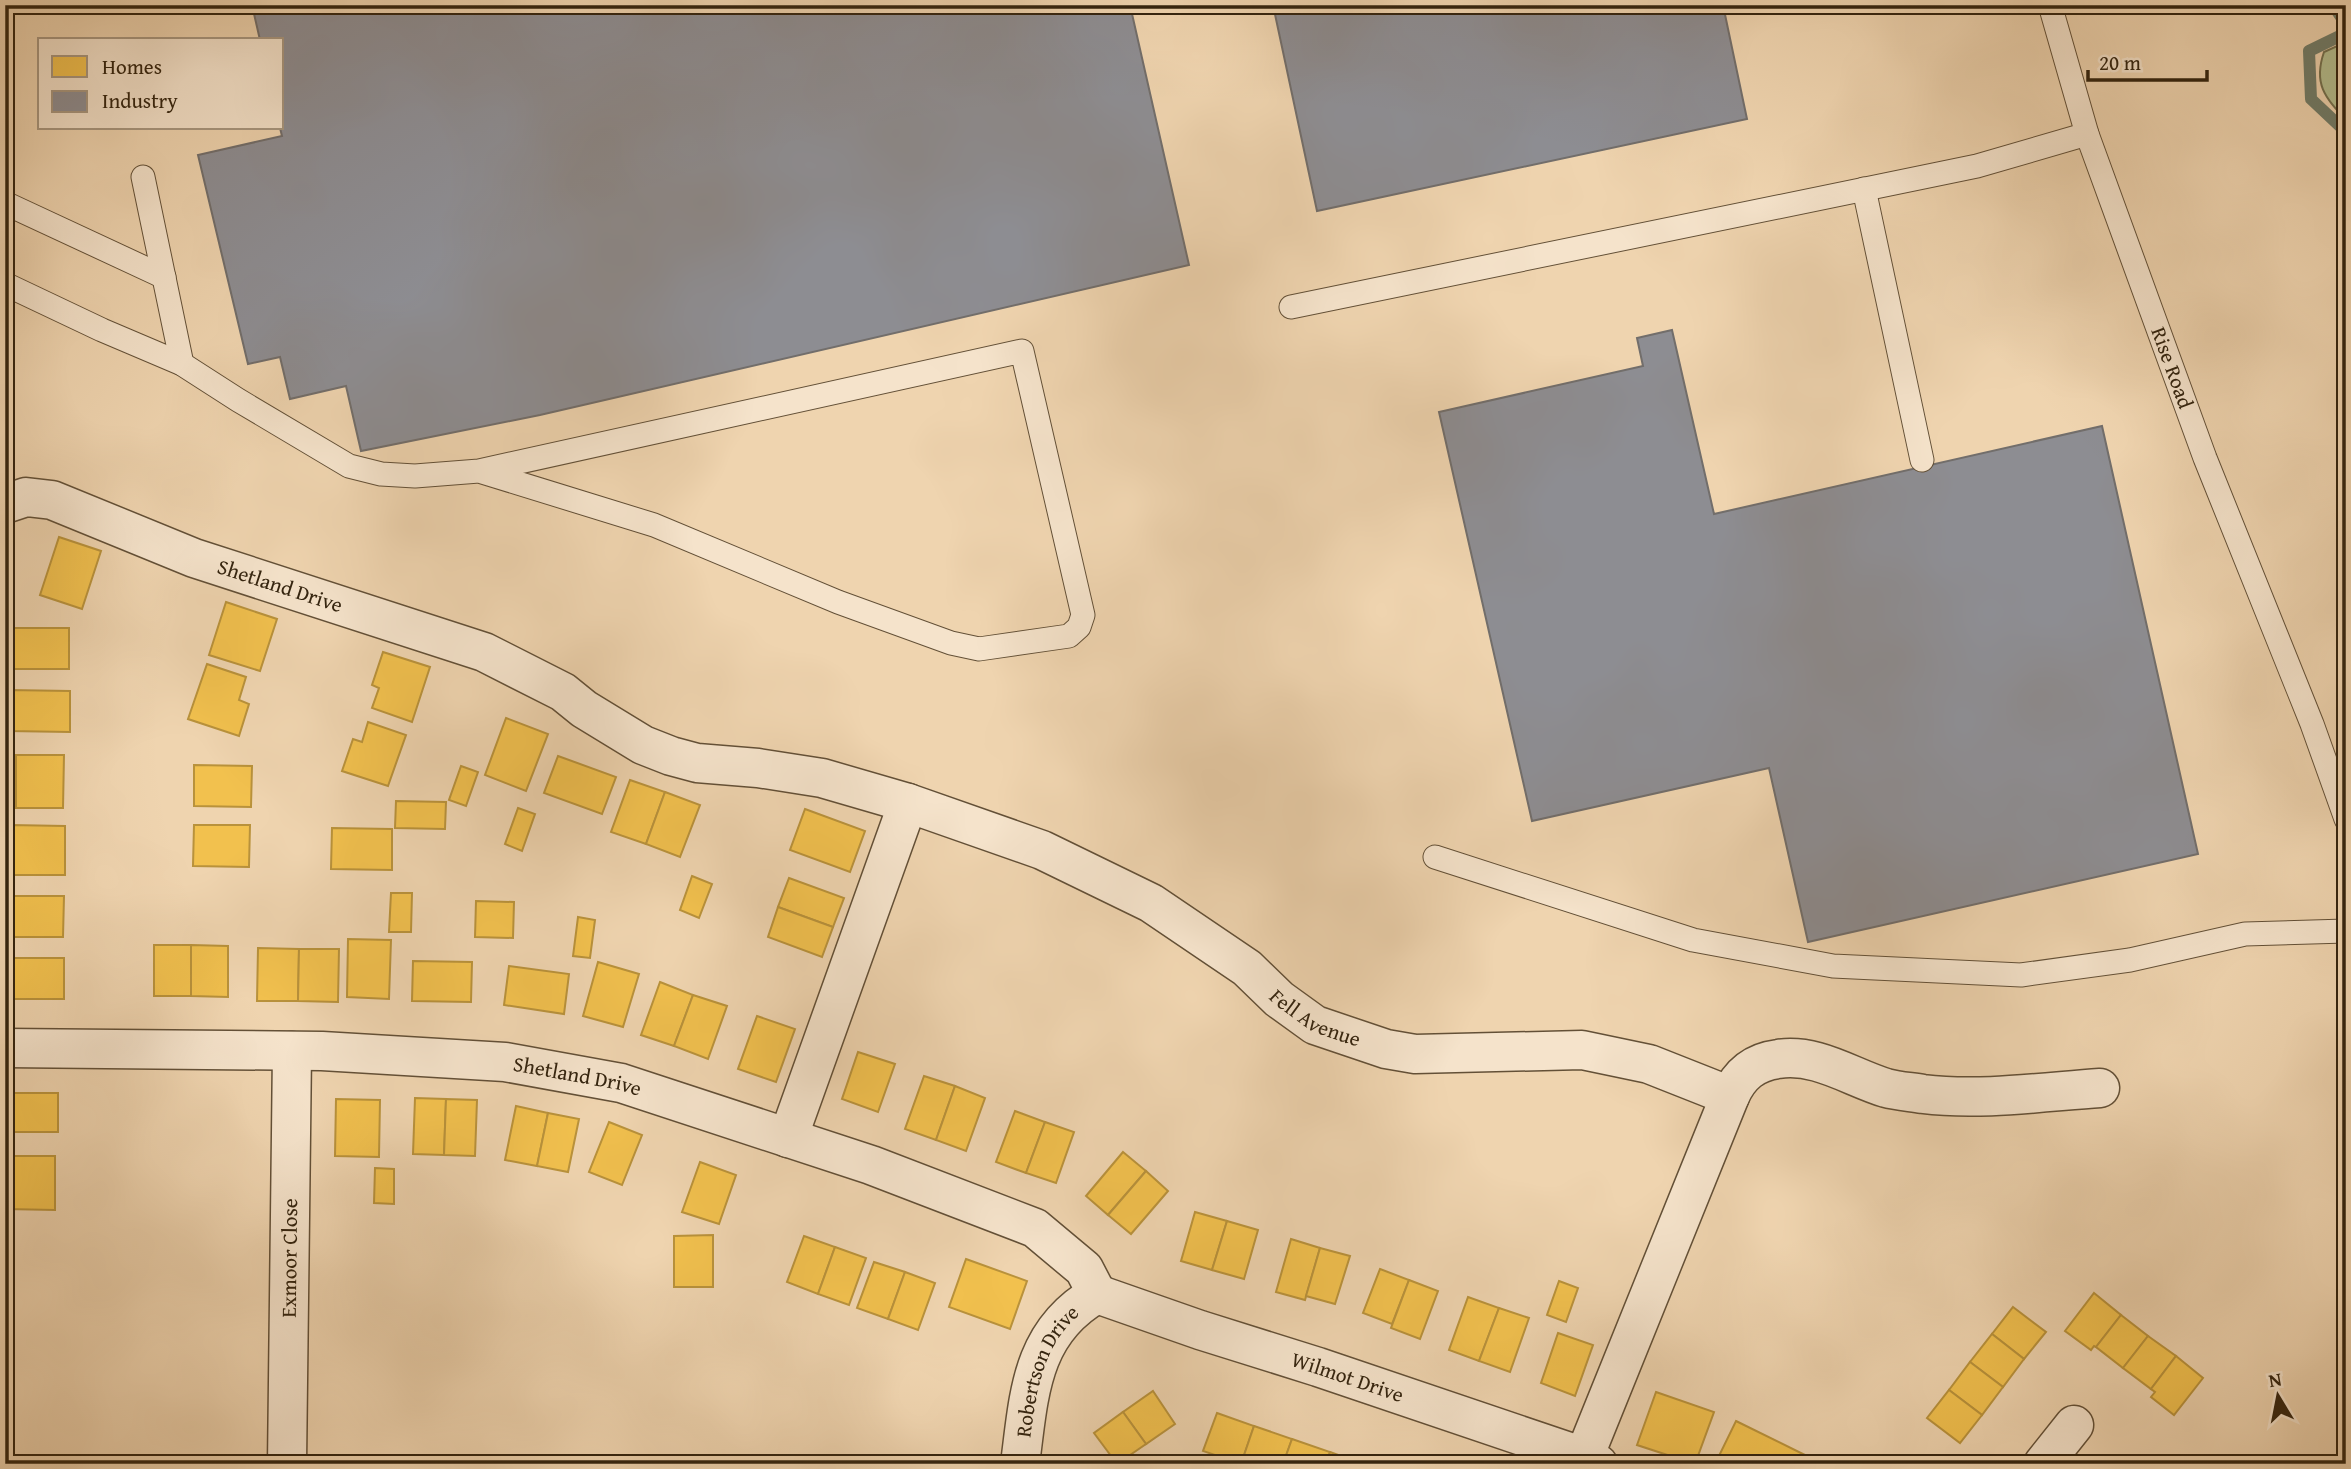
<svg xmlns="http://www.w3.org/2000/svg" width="2351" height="1469" viewBox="0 0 2351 1469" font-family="'Gentium Book Plus',serif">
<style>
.green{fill:#b4be8f;stroke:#74714f;stroke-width:2}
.homes{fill:#f2c14e;stroke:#b9923b;stroke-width:2}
.industry{fill:#8d8d92;stroke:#726e6b;stroke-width:2}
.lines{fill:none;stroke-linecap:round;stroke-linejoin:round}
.stream{stroke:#717d6a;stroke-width:12}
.lane-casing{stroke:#635037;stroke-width:25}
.street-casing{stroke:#635037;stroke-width:41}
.lane{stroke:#f5e3cb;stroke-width:23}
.street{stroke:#f5e3cb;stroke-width:38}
.labels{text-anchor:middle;stroke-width:7;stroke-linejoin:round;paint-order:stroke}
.street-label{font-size:21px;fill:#34240f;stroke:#f5e3cb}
</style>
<rect width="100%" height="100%" fill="#efd4af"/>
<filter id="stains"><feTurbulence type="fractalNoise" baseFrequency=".00286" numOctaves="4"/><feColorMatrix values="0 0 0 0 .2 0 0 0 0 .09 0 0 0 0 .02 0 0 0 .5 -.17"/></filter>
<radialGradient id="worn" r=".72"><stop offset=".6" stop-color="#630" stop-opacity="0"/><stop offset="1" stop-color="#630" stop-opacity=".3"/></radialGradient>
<!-- green -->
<path class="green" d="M2346,42V120C2325,97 2313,84 2324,52Z"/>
<!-- homes -->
<g class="homes">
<path d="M59,537L101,551L82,609L40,595Z"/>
<path d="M226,602L277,619L260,671L209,655Z"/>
<rect x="8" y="628" width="61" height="41"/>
<path d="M383,652L430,667L412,722L372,708L379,688L372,685Z"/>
<path d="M207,664L246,677L239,700L249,704L239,736L188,719Z"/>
<path d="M8,690L70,691V732L8,731Z"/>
<path d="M506,718L548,734L526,791L485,775Z"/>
<path d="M368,722L406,735L388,786L342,771L353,739L362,742Z"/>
<path d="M16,755H64L63,808H16Z"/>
<path d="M558,756L616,777L602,814L544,793Z"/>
<path d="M194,765L252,766L251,807L194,806Z"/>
<path d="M461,766L478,772L466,806L449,800Z"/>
<path d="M630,780L665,792L646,844L611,832Z"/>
<path d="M665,792L700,805L680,857L646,844Z"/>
<path d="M396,801L446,802L445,829L395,828Z"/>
<path d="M518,808L535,814L522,851L505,844Z"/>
<path d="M805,809L865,831L850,872L790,850Z"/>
<path d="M10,825L65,826V875H10Z"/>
<path d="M194,825H250L249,867L193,866Z"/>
<path d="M332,828L392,829V870L331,869Z"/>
<path d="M692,876L712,884L699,918L680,910Z"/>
<path d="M789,878L844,898L833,927L778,907Z"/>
<path d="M391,893H412L411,932H389Z"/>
<path d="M5,896H64L63,937H5Z"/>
<path d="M476,901L514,902L513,938L475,937Z"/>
<path d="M778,907L833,927L822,957L768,937Z"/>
<path d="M578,917L595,920L590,958L573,956Z"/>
<path d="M348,939L391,940L389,999L347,997Z"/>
<rect x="154" y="945" width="37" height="51"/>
<path d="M191,945L228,946V997L191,996Z"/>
<path d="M258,948L299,949L298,1001H257Z"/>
<path d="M299,949H339L338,1002L298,1001Z"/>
<rect x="5" y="958" width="59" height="41"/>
<path d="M413,961L472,962L471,1002L412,1001Z"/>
<path d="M598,962L639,974L623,1027L583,1016Z"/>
<path d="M509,966L569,974L564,1014L504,1005Z"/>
<path d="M660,982L693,995L674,1046L641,1035Z"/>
<path d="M693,995L727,1006L708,1059L674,1046Z"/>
<path d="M757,1016L795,1029L776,1082L738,1069Z"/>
<path d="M858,1052L895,1064L878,1112L842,1099Z"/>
<path d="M924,1076L955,1086L936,1140L905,1129Z"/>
<path d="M955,1086L985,1098L966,1151L936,1140Z"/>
<rect x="5" y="1093" width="53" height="39"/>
<path d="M415,1098L446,1099L444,1155L413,1154Z"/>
<path d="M336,1099L380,1100L379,1157L335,1156Z"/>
<path d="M446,1099L477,1100L475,1156L444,1155Z"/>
<path d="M516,1106L548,1113L537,1166L505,1160Z"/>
<path d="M1015,1111L1045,1122L1026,1173L996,1162Z"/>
<path d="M548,1113L579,1119L568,1172L537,1166Z"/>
<path d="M609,1122L642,1135L622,1185L589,1172Z"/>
<path d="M1045,1122L1074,1132L1056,1183L1026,1173Z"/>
<path d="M1123,1152L1146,1171L1108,1215L1086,1196Z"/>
<path d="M5,1156H55V1210L5,1209Z"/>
<path d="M700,1162L736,1175L719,1224L682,1212Z"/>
<path d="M375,1168L394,1169V1204L374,1203Z"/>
<path d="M1146,1171L1168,1191L1131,1234L1108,1215Z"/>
<path d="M1195,1212L1227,1221L1212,1270L1181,1261Z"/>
<path d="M1227,1221L1258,1230L1244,1279L1212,1270Z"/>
<path d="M713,1235V1287H674V1236Z"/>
<path d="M804,1236L835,1247L818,1294L787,1282Z"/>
<path d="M1291,1239L1320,1248L1305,1300L1276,1292Z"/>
<path d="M835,1247L866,1258L849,1305L818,1294Z"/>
<path d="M1320,1248L1350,1256L1335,1304L1306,1296Z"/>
<path d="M966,1259L1027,1281L1010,1329L949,1307Z"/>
<path d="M874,1262L905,1272L888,1319L857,1308Z"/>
<path d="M1380,1269L1409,1280L1392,1324L1363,1313Z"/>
<path d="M905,1272L935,1283L918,1330L888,1319Z"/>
<path d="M1409,1280L1438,1291L1420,1339L1391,1328Z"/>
<path d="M1559,1281L1578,1288L1566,1322L1547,1315Z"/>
<path d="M2094,1293L2121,1315L2096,1347L2094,1346L2091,1350L2065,1331Z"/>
<path d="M1468,1297L1499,1308L1479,1361L1449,1350Z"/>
<path d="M2013,1307L2046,1332L2024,1359L1992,1334Z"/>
<path d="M1499,1308L1529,1318L1510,1372L1479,1361Z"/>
<path d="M2121,1315L2148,1336L2123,1368L2096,1347Z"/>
<path d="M1558,1333L1593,1345L1575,1396L1541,1383Z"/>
<path d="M1992,1334L2024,1359L2003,1387L1970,1362Z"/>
<path d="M2148,1336L2176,1356L2151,1389L2123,1368Z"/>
<path d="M2176,1356L2203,1378L2174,1415L2151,1397L2155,1392L2151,1389Z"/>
<path d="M1970,1362L2003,1387L1982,1415L1949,1390Z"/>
<path d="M1949,1390L1982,1415L1960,1443L1927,1418Z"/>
<path d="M1153,1391L1175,1424L1146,1444L1123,1412Z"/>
<path d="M1656,1392L1714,1412L1695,1464L1637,1445Z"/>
<path d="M1123,1412L1146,1444L1117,1464L1094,1433Z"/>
<path d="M1217,1413L1254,1426L1241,1464L1203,1451Z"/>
<path d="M1736,1421L1809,1457L1805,1464H1715Z"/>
<path d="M1254,1426L1292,1439L1283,1464H1241Z"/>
<path d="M1292,1439L1330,1452L1326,1464H1283Z"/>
<path d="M1330,1452L1363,1464H1326Z"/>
</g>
<!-- industry -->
<g class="industry">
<path d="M252,5H1130L1189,265L540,415L361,451L346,386L290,399L280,357L248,364L198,155L282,136L280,128L282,40H260Z"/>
<path d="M1273,5H1723L1747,119L1317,211Z"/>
<path d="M1672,330L1714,514L2102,426L2198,854L1808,942L1769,768L1532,821L1439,412L1643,366L1637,338Z"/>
</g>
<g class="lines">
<!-- stream -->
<g class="stream">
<path d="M2333,5L2346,24"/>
<path d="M2346,33L2309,51L2311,99L2346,132"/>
</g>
<!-- lane casing -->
<g class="lane-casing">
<g id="lane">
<path id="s1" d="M2050,5L2087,134L2205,458L2312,724L2346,819"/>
<path d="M143,177L182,364"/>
<path d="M1864,189L1922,460"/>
<path d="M5,203L164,277"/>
<path d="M5,284L102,330L182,364L238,400L349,466L381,474L415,476L479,471L1022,351L1083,615L1079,627L1069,636L979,649L951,643L838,602L654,525L479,471"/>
<path d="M1291,307L1977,166L2087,134"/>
<path d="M1435,857L1693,940L1833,966L2021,975L2130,960L2245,934L2346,931"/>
</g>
</g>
<!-- street casing -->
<g class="street-casing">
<g id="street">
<path id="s2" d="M5,504L26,497L52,500L194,558L484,652L563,692L584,709L643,745L671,756L697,763L758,768L822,778L908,803"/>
<path id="s3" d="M5,1048L322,1051L505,1062L621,1083L871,1165L1035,1228L1084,1269L1097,1294"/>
<path d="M1730,1096C1739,1075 1754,1062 1778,1059C1817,1053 1850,1077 1886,1088C1897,1091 1911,1092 1923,1094C1979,1101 2043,1092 2100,1088"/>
<path id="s4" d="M788,1138L908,803L1042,850L1151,903L1247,968L1279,999L1315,1025L1386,1049L1415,1054L1582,1050L1649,1064L1730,1096L1584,1457"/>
<path id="s5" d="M1097,1294L1200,1330L1318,1367L1584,1457L1598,1464"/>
<path id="s6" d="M287,1464L292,1051"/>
<path id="s7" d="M1020,1464C1029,1396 1030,1332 1097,1294"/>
<path d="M2043,1464L2074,1425"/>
</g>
</g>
<!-- lane -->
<use href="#lane" class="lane"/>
<!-- street -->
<use href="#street" class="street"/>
</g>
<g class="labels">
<!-- street labels -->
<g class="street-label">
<text dy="7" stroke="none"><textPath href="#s1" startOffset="383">Rise Road</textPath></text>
<text dy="7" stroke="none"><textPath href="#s2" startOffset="292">Shetland Drive</textPath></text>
<text dy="7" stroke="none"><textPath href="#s4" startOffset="821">Fell Avenue</textPath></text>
<text dy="7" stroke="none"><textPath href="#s3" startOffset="574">Shetland Drive</textPath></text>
<text dy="7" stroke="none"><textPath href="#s6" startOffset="206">Exmoor Close</textPath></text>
<text dy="7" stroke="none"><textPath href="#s7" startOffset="98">Robertson Drive</textPath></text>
<text dy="7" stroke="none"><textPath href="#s5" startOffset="264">Wilmot Drive</textPath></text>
</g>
</g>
<!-- margin -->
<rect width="2351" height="1469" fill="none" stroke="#efd4af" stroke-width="28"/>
<rect x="7" y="7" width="2337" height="1455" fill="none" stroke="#34240f" stroke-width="3.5"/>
<rect x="14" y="14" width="2323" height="1441" fill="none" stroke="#34240f" stroke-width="2"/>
<!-- legend -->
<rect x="38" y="38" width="245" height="91" fill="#f5e3cb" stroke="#a89780" stroke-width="2"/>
<rect x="52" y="56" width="35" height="21" fill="#f2c14e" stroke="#a89780" stroke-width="2"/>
<text x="102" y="74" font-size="21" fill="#34240f">Homes</text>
<rect x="52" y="91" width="35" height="21" fill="#8d8d92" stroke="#a89780" stroke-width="2"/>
<text x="102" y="108" font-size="21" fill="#34240f">Industry</text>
<!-- north arrow -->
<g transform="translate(2278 1396) rotate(350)" stroke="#f5e3cb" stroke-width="5" paint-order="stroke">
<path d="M0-5L12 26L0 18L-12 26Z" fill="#34240f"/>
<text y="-10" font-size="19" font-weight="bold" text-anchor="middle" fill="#34240f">N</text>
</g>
<!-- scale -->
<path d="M2088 70v10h119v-10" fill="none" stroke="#34240f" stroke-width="3.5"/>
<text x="2099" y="70" font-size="21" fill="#34240f" stroke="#f5e3cb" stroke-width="5" paint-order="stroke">20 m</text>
<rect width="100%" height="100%" filter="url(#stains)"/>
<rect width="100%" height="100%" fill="url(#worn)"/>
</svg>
